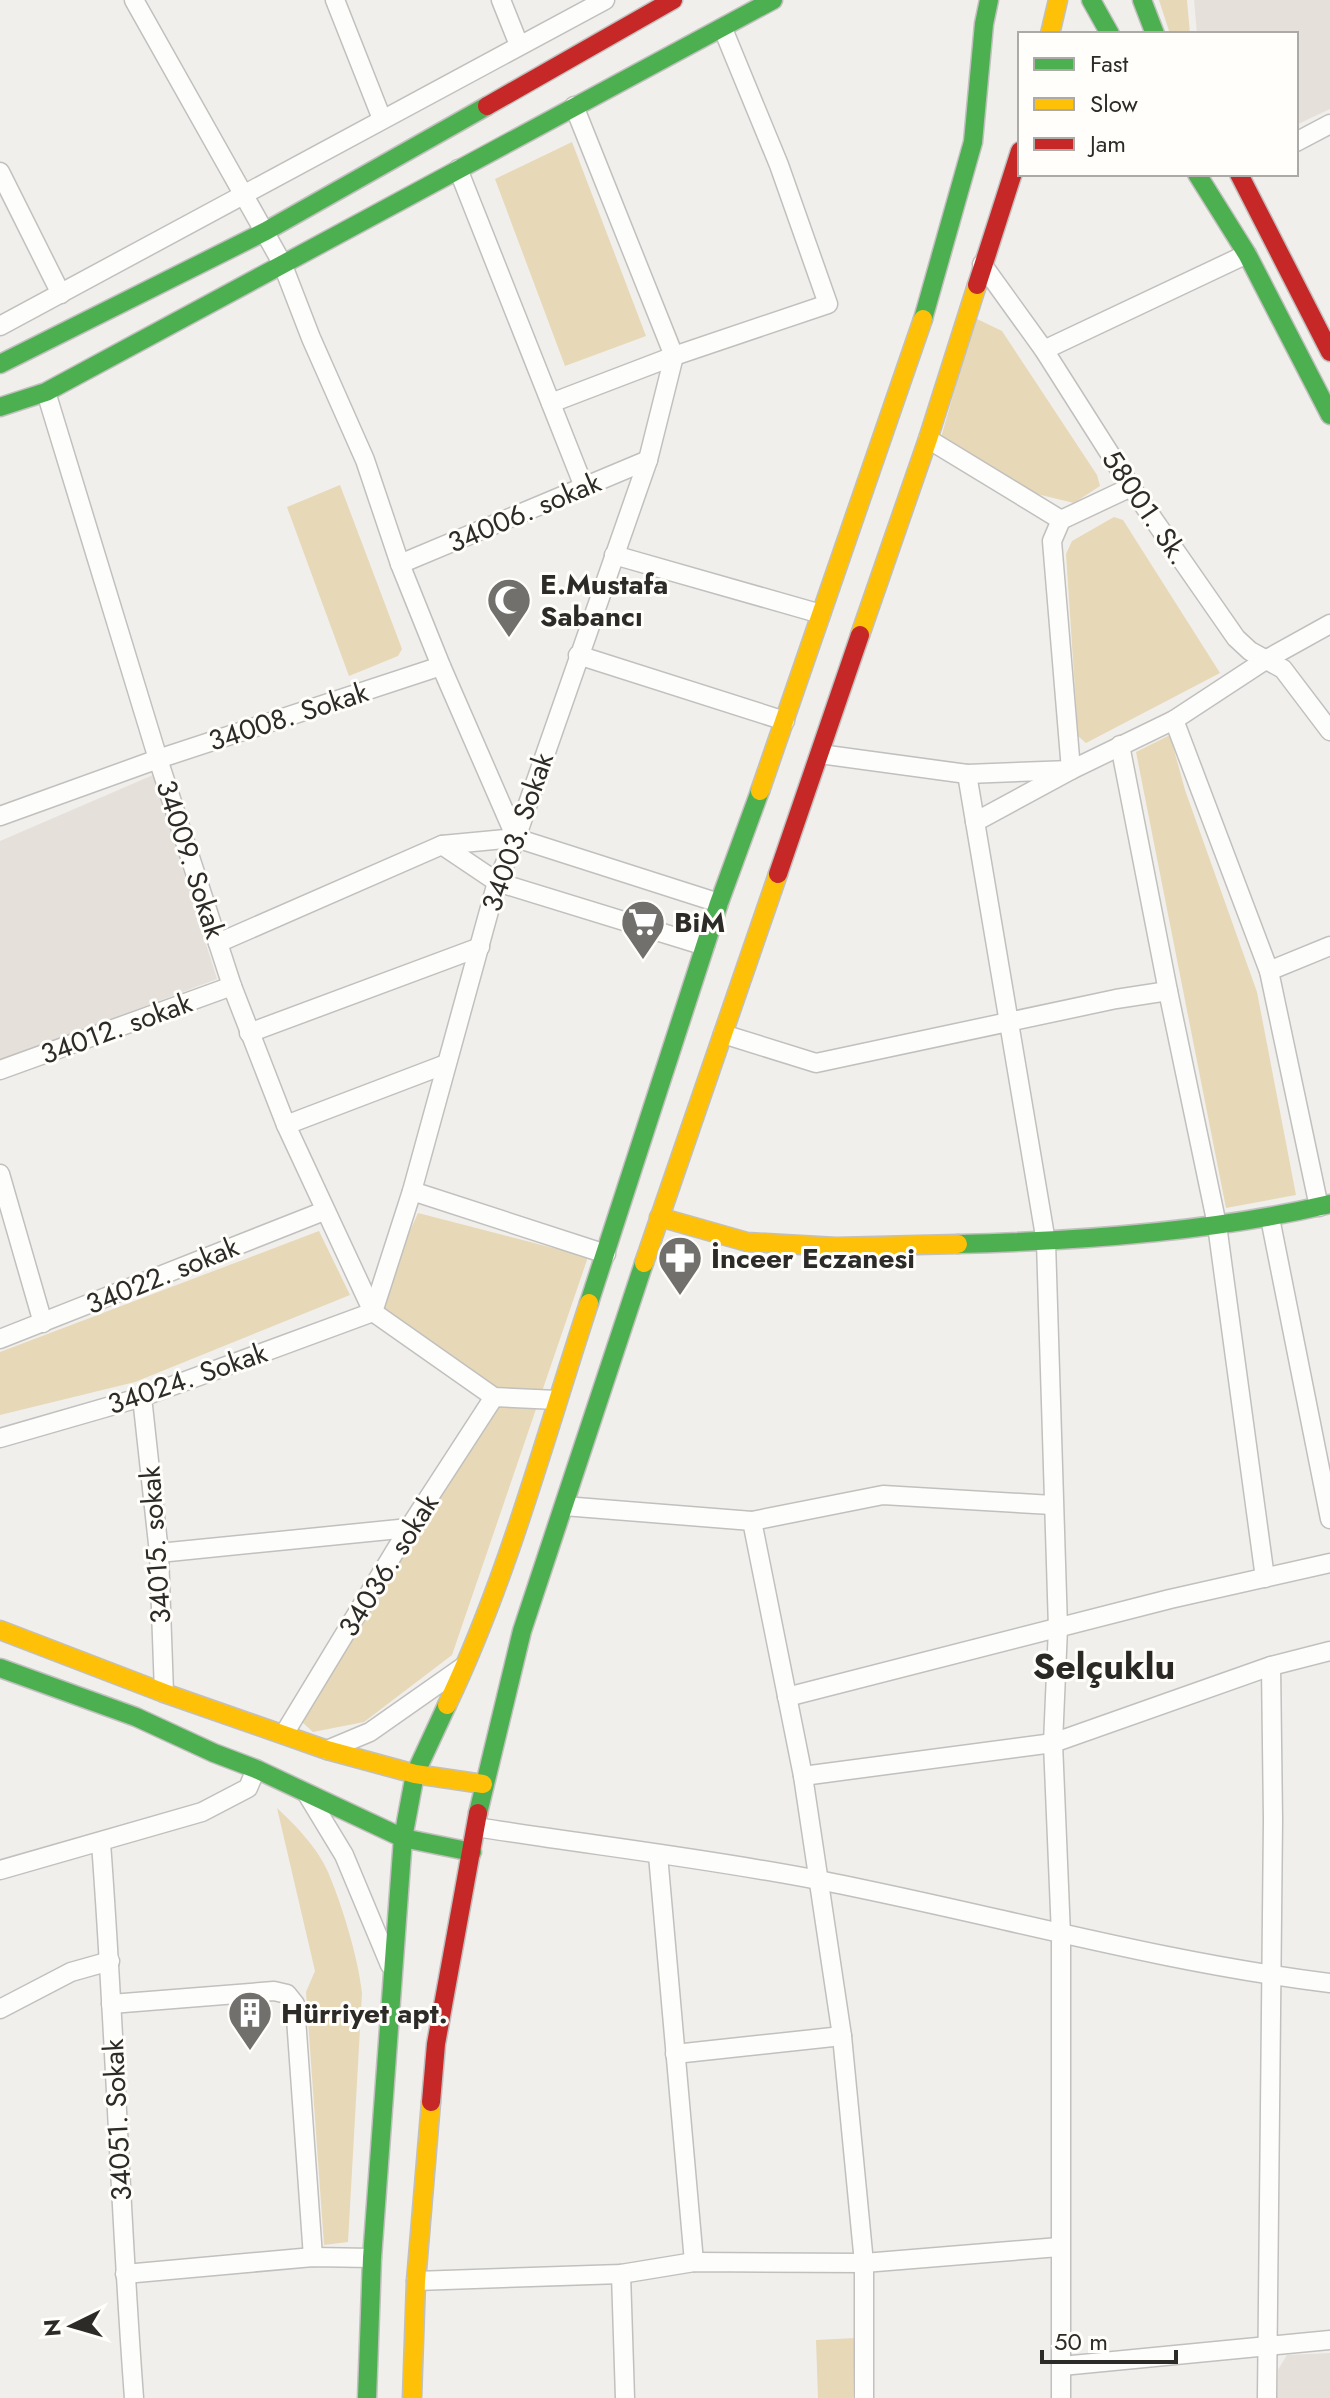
<svg xmlns="http://www.w3.org/2000/svg" width="1330" height="2398" viewBox="0 0 1330 2398" font-family="Jost,sans-serif">
<style>
.built{fill:#e5e0d9}
.green{fill:#e7d8b7}
.lines{fill:none;stroke-linecap:round;stroke-linejoin:round}
.street-casing{stroke:#c1c0be;stroke-width:21}
.fast-casing{stroke:#c1c0be;stroke-width:21}
.slow-casing{stroke:#c1c0be;stroke-width:21}
.jam-casing{stroke:#c1c0be;stroke-width:21}
.street{stroke:#fdfdfc;stroke-width:18}
.fast{stroke:#4caf50;stroke-width:18}
.slow{stroke:#ffc107;stroke-width:18}
.jam{stroke:#c62828;stroke-width:18}
.labels{text-anchor:middle;stroke-width:6;stroke-linejoin:round;paint-order:stroke}
.street-label{font-size:28px;fill:#2c2b28;stroke:#fffefb}
.poi-label{font-size:28px;font-weight:bold;fill:#2c2b28;stroke:#fffefb;text-anchor:start}
.district-label{font-size:36px;font-weight:bold;fill:#2b2924;stroke:#fffefb}
</style>
<rect width="100%" height="100%" fill="#f1efec"/>
<!-- built -->
<g class="built">
<path d="M1194,0H1330V109L1296,125V34H1197Z"/>
<path d="M153,775L217,979L0,1061V841Z"/>
<path d="M1330,2353V2398H1277L1278,2370L1287,2355Z"/>
</g>
<!-- green -->
<g class="green">
<path d="M1159,0H1187L1190,34H1170Z"/>
<path d="M572,142L646,336L565,366L495,179Z"/>
<path d="M975,318L1002,331L1097,475L1100,486L1074,503L1037,494L940,441Z"/>
<path d="M340,485L402,649L398,656L349,676L287,507Z"/>
<path d="M1114,517L1123,520L1220,673L1086,743L1078,736L1066,554L1072,541Z"/>
<path d="M1170,735L1185,790L1257,992L1296,1195L1226,1208L1136,752Z"/>
<path d="M418,1213L588,1257L452,1655L364,1722L313,1732L302,1722L493,1397L373,1312Z"/>
<path d="M319,1231L350,1295L135,1382L0,1415V1352Z"/>
<path d="M277,1808C296,1826 317,1847 328,1872C342,1905 358,1957 362,1993L348,2242L324,2245L306,1992L315,1971Z"/>
<path d="M855,2338L853,2398H818L816,2340Z"/>
</g>
<g class="lines">
<!-- street casing -->
<g class="street-casing">
<g id="street">
<path d="M134,0L282,263L311,338L365,460L400,564L441,666L516,838L719,903"/>
<path d="M335,0L382,119"/>
<path d="M501,0L519,45"/>
<path d="M574,106L674,356"/>
<path d="M1296,142L1330,124"/>
<path d="M458,169L584,487"/>
<path d="M0,172L61,294"/>
<path d="M982,264L1044,350L1131,487L1236,638L1250,651L1283,669L1330,731"/>
<path d="M0,326L605,0"/>
<path d="M1044,350L1247,254"/>
<path d="M46,392L158,759L232,986L286,1125L373,1312L494,1397L557,1400"/>
<path d="M551,403L674,356L828,304L779,165L723,29"/>
<path d="M928,439L1061,520"/>
<path d="M614,555L821,614"/>
<path d="M400,564L648,460"/>
<path d="M578,655L785,721"/>
<path d="M1174,720L1269,971L1319,1207"/>
<path d="M1120,745L1168,991L1217,1225L1265,1578"/>
<path d="M820,754L967,774L1071,770L1174,720L1267,659L1330,624"/>
<path d="M967,774L1046,1242L1058,1628L1053,1743L1061,1935V2398"/>
<path d="M0,816L158,759L441,666"/>
<path d="M975,822L1071,770L1052,541L1061,520L1131,487"/>
<path d="M442,845L497,882L705,946"/>
<path d="M218,943L442,845L516,838"/>
<path d="M1269,971L1330,946"/>
<path d="M249,1033L480,947"/>
<path d="M723,1034L816,1063L1116,999L1168,991"/>
<path d="M0,1070L232,986"/>
<path d="M286,1125L446,1064"/>
<path d="M0,1174L43,1323"/>
<path d="M412,1191L606,1254"/>
<path d="M1270,1218L1330,1519"/>
<path d="M373,1312L412,1191L497,882L516,838L648,460L674,356"/>
<path d="M0,1339L324,1211"/>
<path d="M142,1397L159,1553L164,1693"/>
<path d="M0,1438L142,1397L373,1312"/>
<path d="M564,1506L752,1521L803,1776L842,2036L864,2263V2398"/>
<path d="M752,1521L883,1495L1052,1505"/>
<path d="M159,1553L409,1528"/>
<path d="M787,1697L1170,1599L1330,1563"/>
<path d="M284,1734L409,1528L494,1397"/>
<path d="M327,1750L370,1732L464,1666"/>
<path d="M803,1776L1053,1743L1271,1666L1330,1651"/>
<path d="M307,1794L344,1855L390,1965"/>
<path d="M476,1827C590,1845 705,1858 818,1880C989,1913 1157,1962 1330,1983"/>
<path d="M101,1843C115,2028 120,2213 134,2398"/>
<path d="M658,1855L694,2262"/>
<path d="M0,1870L202,1812L248,1788L256,1769"/>
<path d="M111,2004L274,1991L287,1994L295,2004L313,2257"/>
<path d="M0,2009L71,1972L110,1961"/>
<path d="M675,2054L842,2036"/>
<path d="M125,2274L313,2257L372,2258"/>
<path d="M621,2274L625,2398"/>
<path d="M416,2281L621,2274L694,2262L864,2263L1059,2247"/>
<path d="M1062,2366L1330,2340"/>
<path d="M1267,2398L1273,1820L1271,1666"/>
</g>
</g>
<!-- fast casing -->
<g class="fast-casing">
<g id="fast">
<path d="M1091,0L1110,34"/>
<path d="M1142,0L1155,34"/>
<path d="M1197,174L1247,254L1330,415"/>
<path d="M923,319L973,142L984,24L989,0"/>
<path d="M0,364L266,231L487,106"/>
<path d="M0,407L46,392L773,0"/>
<path d="M958,1244C1079,1241 1212,1232 1330,1204"/>
<path d="M589,1303L719,903L760,791"/>
<path d="M0,1668L136,1717L214,1753L256,1769L403,1838L472,1852"/>
<path d="M478,1813L522,1631L644,1263"/>
<path d="M367,2398L372,2258L403,1838L415,1774L447,1705"/>
</g>
</g>
<!-- slow casing -->
<g class="slow-casing">
<g id="slow">
<path d="M1050,34L1058,0"/>
<path d="M860,635L928,439L977,285"/>
<path d="M760,791L923,319"/>
<path d="M659,1217L747,1242L836,1247L958,1244"/>
<path d="M644,1263L778,874"/>
<path d="M0,1630L164,1693L327,1750L415,1774L483,1784"/>
<path d="M447,1705C508,1577 545,1437 589,1303"/>
<path d="M412,2398L416,2281L431,2102"/>
</g>
</g>
<!-- jam casing -->
<g class="jam-casing">
<g id="jam">
<path d="M487,106L673,0"/>
<path d="M1239,174L1330,352"/>
<path d="M977,285L1020,151"/>
<path d="M778,874L860,635"/>
<path d="M431,2102L436,2044L478,1813"/>
</g>
</g>
<!-- street -->
<use href="#street" class="street"/>
<!-- fast -->
<use href="#fast" class="fast"/>
<!-- slow -->
<use href="#slow" class="slow"/>
<!-- jam -->
<use href="#jam" class="jam"/>
</g>
<!-- icons -->
<defs>
<g id="mosque-pin" transform="scale(2.3)"><path d="M0 17L-7.5 6A9.5 9.5 0 1 1 7.5 6Z" fill="#71706d" stroke="#fffefb"/><path d="M3.5-4.9A6 6 0 1 0 3.5 4.9A5 5 0 1 1 3.5-4.9Z" fill="#fff"/></g>
<g id="supermarket-pin" transform="scale(2.3)"><path d="M0 17L-7.5 6A9.5 9.5 0 1 1 7.5 6Z" fill="#71706d" stroke="#fffefb"/><path d="M-6-5.5h2.5l.6 2H6L4.5 2H-2.5L-4.4-4H-6ZM-1.5 3.2a1.3 1.3 0 1 0 .1 0ZM3 3.2a1.3 1.3 0 1 0 .1 0Z" fill="#fff"/></g>
<g id="pharmacy-pin" transform="scale(2.3)"><path d="M0 17L-7.5 6A9.5 9.5 0 1 1 7.5 6Z" fill="#71706d" stroke="#fffefb"/><path d="M-2-6h4v4h4v4h-4v4h-4v-4h-4v-4h4Z" fill="#fff"/></g>
<g id="building-pin" transform="scale(2.3)"><path d="M0 17L-7.5 6A9.5 9.5 0 1 1 7.5 6Z" fill="#71706d" stroke="#fffefb"/><path d="M-4-6H4V6H1V3H-1V6H-4ZM-2.5-4.3h1.7v1.8h-1.7ZM.8-4.3h1.7v1.8H.8ZM-2.5-1h1.7V.8h-1.7ZM.8-1h1.7V.8H.8Z" fill="#fff"/></g>
</defs>
<g fill-rule="evenodd">
<use href="#mosque-pin" x="509" y="600"/>
<use href="#supermarket-pin" x="643" y="922"/>
<use href="#pharmacy-pin" x="680" y="1258"/>
<use href="#building-pin" x="250" y="2013"/>
</g>
<g class="labels">
<!-- street labels -->
<g class="street-label">
<text transform="translate(1146 507) rotate(56)" y="10">58001. Sk.</text>
<text transform="translate(524 512) rotate(-23)" y="10">34006. sokak</text>
<text transform="translate(288 716) rotate(-18)" y="10">34008. Sokak</text>
<text transform="translate(517 832) rotate(-71)" y="10">34003. Sokak</text>
<text transform="translate(191 859) rotate(72)" y="10">34009. Sokak</text>
<text transform="translate(116 1028) rotate(-20)" y="10">34012. sokak</text>
<text transform="translate(162 1275) rotate(-22)" y="10">34022. sokak</text>
<text transform="translate(187 1378) rotate(-19)" y="10">34024. Sokak</text>
<text transform="translate(155 1545) rotate(-94)" y="10">34015. sokak</text>
<text transform="translate(388 1565) rotate(-58)" y="10">34036. sokak</text>
<text transform="translate(117 2120) rotate(-93)" y="10">34051. Sokak</text>
</g>
<!-- poi labels -->
<g class="poi-label">
<text x="540" y="594">E.Mustafa<tspan x="540" dy="32">Sabancı</tspan></text>
<text x="674" y="932">BiM</text>
<text x="711" y="1268">İnceer Eczanesi</text>
<text x="281" y="2023">Hürriyet apt.</text>
</g>
<!-- district labels -->
<g class="district-label">
<text x="1104" y="1679">Selçuklu</text>
</g>
</g>
<!-- legend -->
<rect x="1018" y="32" width="280" height="144" fill="#fffefb" stroke="#abaaa7" stroke-width="2"/>
<rect x="1034" y="58" width="40" height="12" fill="#4caf50" stroke="#abaaa7" stroke-width="2"/>
<text x="1090" y="72" font-size="24" fill="#2c2b28">Fast</text>
<rect x="1034" y="98" width="40" height="12" fill="#ffc107" stroke="#abaaa7" stroke-width="2"/>
<text x="1090" y="112" font-size="24" fill="#2c2b28">Slow</text>
<rect x="1034" y="138" width="40" height="12" fill="#c62828" stroke="#abaaa7" stroke-width="2"/>
<text x="1090" y="152" font-size="24" fill="#2c2b28">Jam</text>
<!-- north arrow -->
<g transform="translate(72 2326) rotate(265)" stroke="#fffefb" stroke-width="6" paint-order="stroke">
<path d="M0-6L14 30L0 20L-14 30Z" fill="#2c2b28"/>
<text y="-12" font-size="22" font-weight="bold" text-anchor="middle" fill="#2c2b28">N</text>
</g>
<!-- scale -->
<path d="M1042 2350v12h134v-12" fill="none" stroke="#2c2b28" stroke-width="4"/>
<text x="1054" y="2350" font-size="24" fill="#2c2b28" stroke="#fffefb" stroke-width="6" paint-order="stroke">50 m</text>
</svg>
